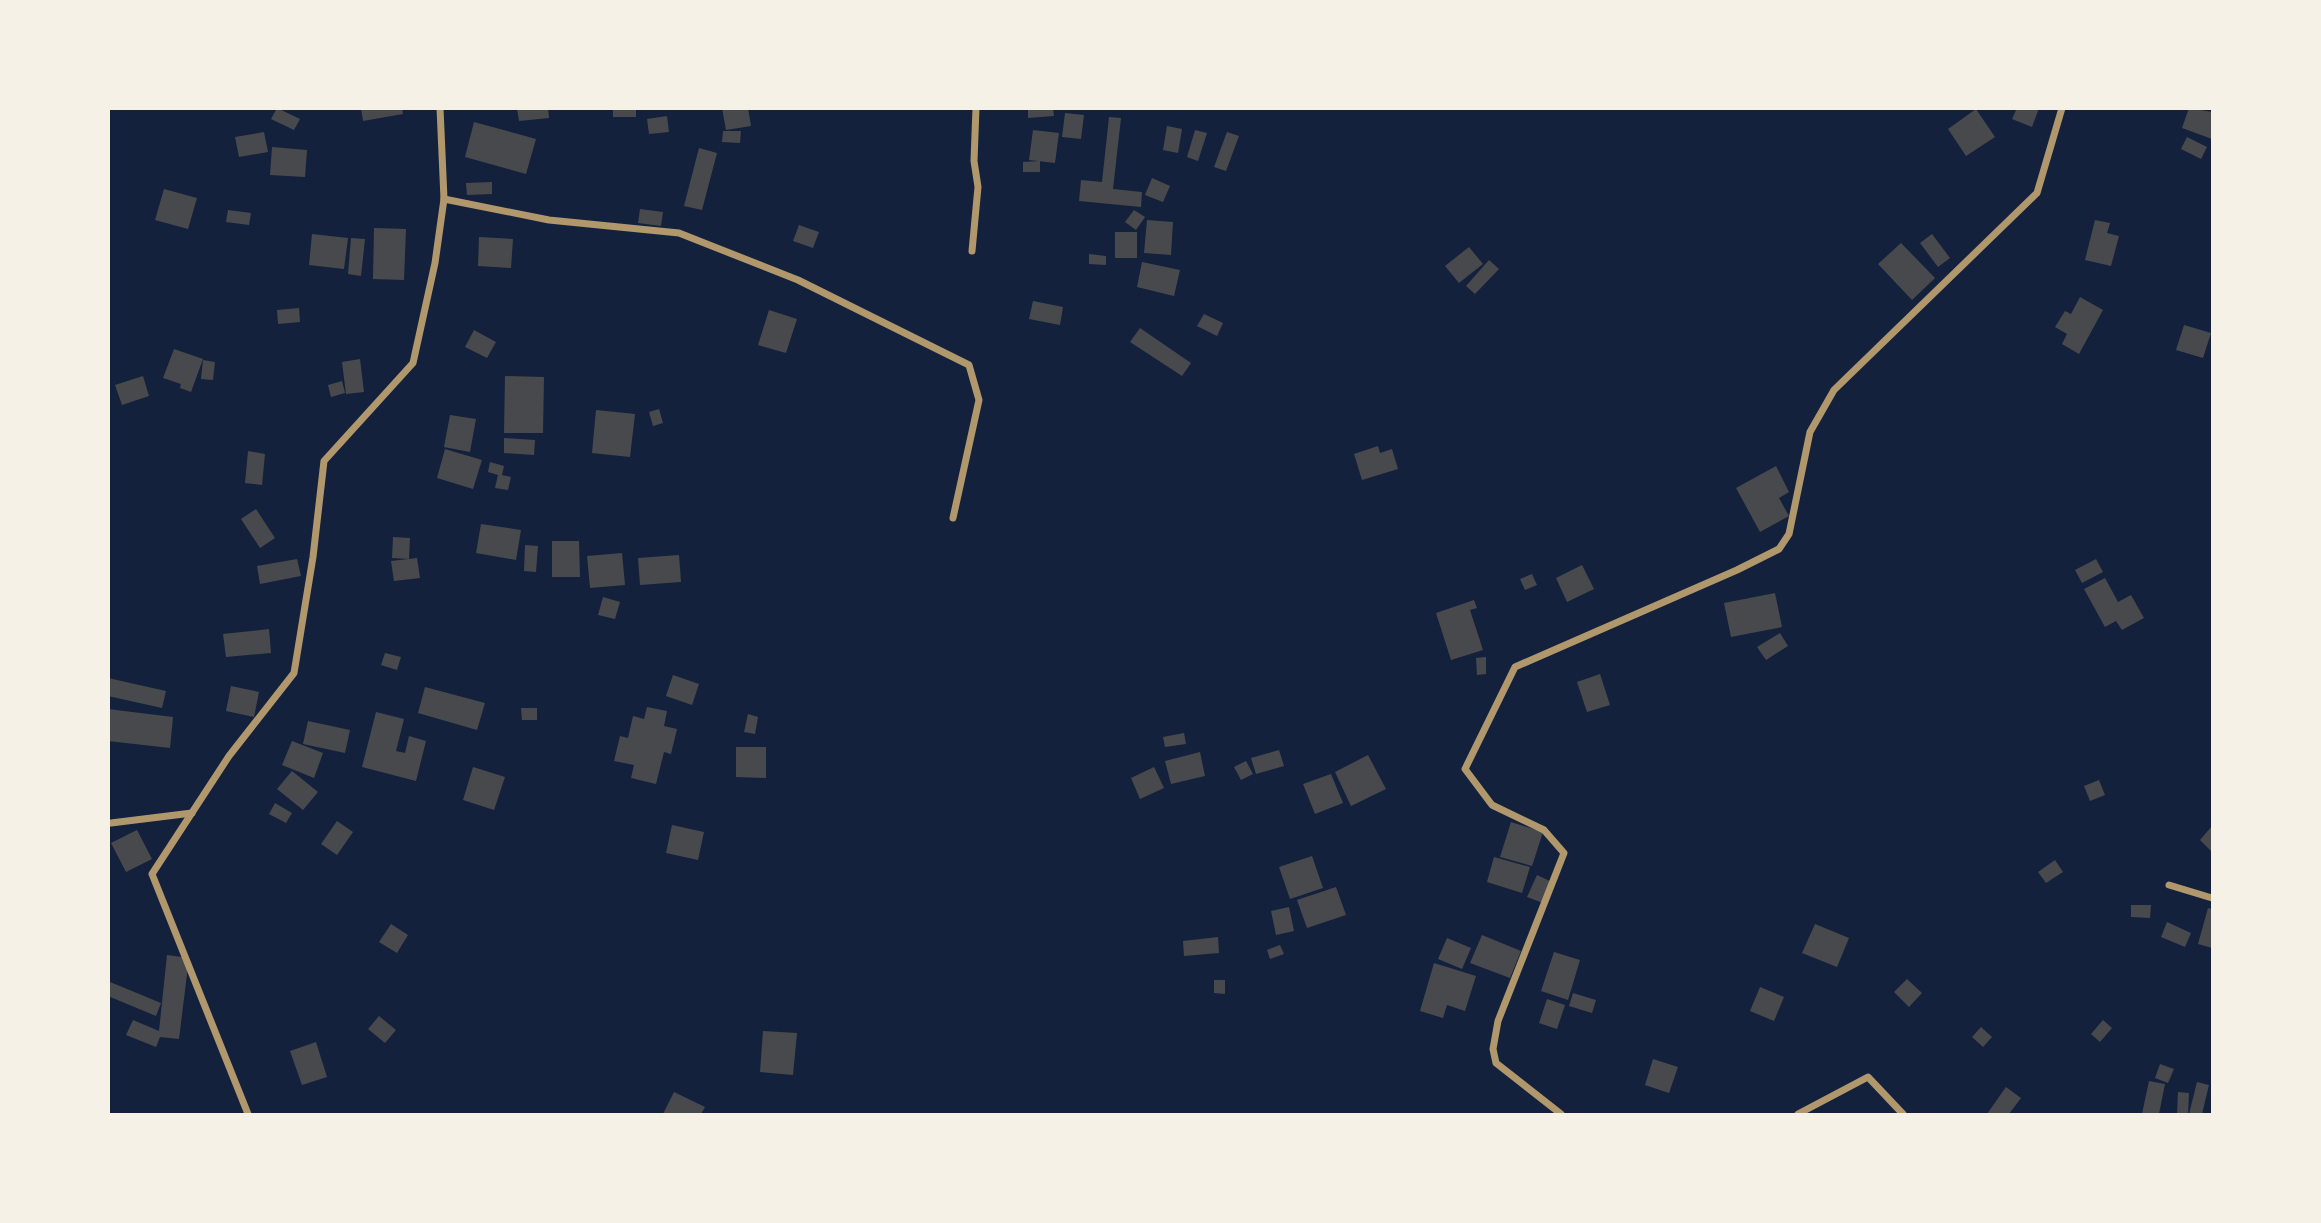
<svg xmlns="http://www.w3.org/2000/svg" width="2321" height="1223" viewBox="0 0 2321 1223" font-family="'PT Sans',sans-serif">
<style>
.building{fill:#48494c}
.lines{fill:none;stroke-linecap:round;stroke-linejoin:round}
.minor{stroke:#b1986c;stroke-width:7}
</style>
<rect width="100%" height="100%" fill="#14213d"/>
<!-- building -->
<g class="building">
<path d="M277,108L300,119L294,130L271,119Z"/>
<path d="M361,108H402L403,114L363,121Z"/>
<path d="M517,108H548L549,118L519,121Z"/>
<rect x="613" y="108" width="23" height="9"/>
<path d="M722,108H748L751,126L726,130Z"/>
<path d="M1028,108H1053L1054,116L1028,118Z"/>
<path d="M2017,108H2039L2032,127L2012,119Z"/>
<path d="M2189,108L2212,112V139L2182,128Z"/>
<path d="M1976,109L1995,137L1966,156L1948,129Z"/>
<path d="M1065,113L1084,115L1081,139L1062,137Z"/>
<path d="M667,116L669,132L649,134L647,119Z"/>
<path d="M1109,117L1121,118L1113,189L1142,192L1141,207L1079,201L1081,180L1102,182Z"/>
<path d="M474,122L536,139L526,174L465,157Z"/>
<path d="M1167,126L1182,129L1178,153L1163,150Z"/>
<path d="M1033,130L1059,133L1055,163L1029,160Z"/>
<path d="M1195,130L1207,133L1198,161L1187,157Z"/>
<path d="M723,131H741L740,143L722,142Z"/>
<path d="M264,132L268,152L239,157L235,137Z"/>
<path d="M1227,132L1239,136L1226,171L1214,167Z"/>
<path d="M2187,137L2207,147L2201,159L2181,149Z"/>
<path d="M272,147L307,150L305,177L270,175Z"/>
<path d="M699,148L717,153L702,210L684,206Z"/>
<path d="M1040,161V172H1023V162Z"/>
<path d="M1152,178L1170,186L1163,202L1145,195Z"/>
<path d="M492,182V194L467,195L466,183Z"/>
<path d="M164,189L197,198L188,229L155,220Z"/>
<path d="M640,209L663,212L661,226L638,223Z"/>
<path d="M228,210L251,213L249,225L226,222Z"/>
<path d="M1134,210L1145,217L1136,230L1125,222Z"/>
<path d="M1147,220L1173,222L1171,255L1144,253Z"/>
<path d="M2095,220L2110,223L2107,233L2119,236L2111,266L2085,260Z"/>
<path d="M799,225L819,232L813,248L793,241Z"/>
<path d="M374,228L406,229L404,280L373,279Z"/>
<rect x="1115" y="232" width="22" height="26"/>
<path d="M312,234L348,238L344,269L309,265Z"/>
<path d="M1932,234L1950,258L1938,267L1920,243Z"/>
<path d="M479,237L513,239L511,268L478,266Z"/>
<path d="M351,238L365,239L361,276L348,274Z"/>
<path d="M1901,243L1935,278L1912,300L1878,264Z"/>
<path d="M1469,247L1483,264L1459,283L1445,266Z"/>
<path d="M1089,254L1106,256V265L1089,264Z"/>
<path d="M1489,260L1499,269L1475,294L1466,286Z"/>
<path d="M1142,262L1180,270L1174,296L1137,287Z"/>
<path d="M2080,297L2103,310L2079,354L2062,344L2067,334L2055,327L2065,311L2071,314Z"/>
<path d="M1033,301L1063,307L1060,325L1029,319Z"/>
<path d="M299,308L300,322L278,324L277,310Z"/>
<path d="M769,310L797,319L786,353L758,345Z"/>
<path d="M1204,314L1223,323L1217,336L1197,326Z"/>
<path d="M2184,325L2211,333L2203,358L2176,350Z"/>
<path d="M1140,328L1191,363L1182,376L1130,342Z"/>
<path d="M474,330L496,342L487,358L465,347Z"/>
<path d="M174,349L203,359L191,392L180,388L181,384L163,378Z"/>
<path d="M360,359L364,392L346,394L342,362Z"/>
<path d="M203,360L215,362L213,380L201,379Z"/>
<path d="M143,376L149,396L122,405L115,385Z"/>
<path d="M505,376L544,377L543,433H504Z"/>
<path d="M342,381L345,393L331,397L328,385Z"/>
<path d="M659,409L663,423L653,426L649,412Z"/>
<path d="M596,410L635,414L630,457L592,453Z"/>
<path d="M450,415L476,419L470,452L444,447Z"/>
<path d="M504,438L535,440L534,455L504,453Z"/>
<path d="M1378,446L1380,453L1392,449L1398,469L1362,480L1354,454Z"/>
<path d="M445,449L482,460L473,489L437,478Z"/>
<path d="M248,451L265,454L262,485L245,483Z"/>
<path d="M490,462L504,466L502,475L511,477L508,490L495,488L498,475L488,472Z"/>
<path d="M1776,466L1789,492L1779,498L1789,516L1760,532L1736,488Z"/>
<path d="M256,509L275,538L260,548L241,519Z"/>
<path d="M481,524L521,530L516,560L476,553Z"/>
<path d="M393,537L410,538L409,559L392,558Z"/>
<path d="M552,541H579L580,577H552Z"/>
<path d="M525,545L538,546L536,572L524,571Z"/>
<path d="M622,553L625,585L590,588L587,556Z"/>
<path d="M679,555L681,582L640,585L638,558Z"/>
<path d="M417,558L420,578L394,581L391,561Z"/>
<path d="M297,559L301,576L260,584L257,566Z"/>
<path d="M2096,559L2103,572L2082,583L2075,570Z"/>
<path d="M1582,565L1594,589L1567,602L1556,578Z"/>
<path d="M1532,574L1537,585L1525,590L1520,579Z"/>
<path d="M2105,578L2118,602L2131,595L2144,618L2122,630L2116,621L2105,627L2084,589Z"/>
<path d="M1775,593L1782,627L1731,637L1724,603Z"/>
<path d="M603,597L620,602L615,619L598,615Z"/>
<path d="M1474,600L1477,608L1470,610L1483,650L1451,660L1436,613Z"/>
<path d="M269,629L271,653L226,657L223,634Z"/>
<path d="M1780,633L1788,646L1766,660L1757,647Z"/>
<path d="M385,653L401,657L397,670L381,665Z"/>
<path d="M1486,657V674L1477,675L1476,658Z"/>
<path d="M1600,674L1610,705L1587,712L1577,682Z"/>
<path d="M673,675L699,684L692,705L666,696Z"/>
<path d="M108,678L166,691L162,708L108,696Z"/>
<path d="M231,686L259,692L254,717L226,711Z"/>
<path d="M425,687L485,703L477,730L418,713Z"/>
<path d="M647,707L667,711L664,726L677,729L671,754L664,752L656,784L631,778L634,765L614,761L620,736L628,738L633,716L644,719Z"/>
<path d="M521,708H537V720H522Z"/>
<path d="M108,709L173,717L170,748L108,741Z"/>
<path d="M376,712L404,719L396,751L405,753L409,736L426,741L416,781L362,767Z"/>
<path d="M748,714L758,717L755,734L744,732Z"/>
<path d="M308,721L350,730L345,753L303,744Z"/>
<path d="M1184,733L1186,744L1165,747L1163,737Z"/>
<path d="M292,741L323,753L314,778L282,765Z"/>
<path d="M736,747H766V778L736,777Z"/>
<path d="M1279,750L1284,766L1256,774L1251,758Z"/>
<path d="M1200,752L1205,776L1171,784L1165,761Z"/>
<path d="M1368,755L1386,789L1351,806L1335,772Z"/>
<path d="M1246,761L1253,774L1241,780L1234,767Z"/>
<path d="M473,767L505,777L494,810L463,800Z"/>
<path d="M1154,767L1164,788L1140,799L1131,778Z"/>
<path d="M292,771L318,792L303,810L277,789Z"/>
<path d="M1331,774L1343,803L1315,814L1303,784Z"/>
<path d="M2099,780L2105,795L2090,801L2084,786Z"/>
<path d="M275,803L292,813L286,823L269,814Z"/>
<path d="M337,821L353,832L337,855L321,844Z"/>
<path d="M1511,822L1543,832L1532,866L1500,857Z"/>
<path d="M672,825L704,832L698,860L666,853Z"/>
<path d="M2212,826V852L2200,840Z"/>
<path d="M137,830L152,859L126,872L111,843Z"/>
<path d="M1312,856L1323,888L1290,899L1279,867Z"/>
<path d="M1494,857L1530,867L1522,893L1487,882Z"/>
<path d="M2055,860L2063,872L2046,883L2038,872Z"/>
<path d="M1537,875L1552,882L1543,903L1527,897Z"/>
<path d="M1336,887L1346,915L1307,928L1297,900Z"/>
<path d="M2131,905H2151L2150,918L2131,917Z"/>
<path d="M1289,907L1294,931L1276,935L1271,911Z"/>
<path d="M2208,908L2212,909V948L2198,944Z"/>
<path d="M2167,922L2191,933L2185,947L2161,937Z"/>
<path d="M391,924L408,935L397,953L379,942Z"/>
<path d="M1815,924L1849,938L1837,967L1802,953Z"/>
<path d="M1482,935L1521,951L1510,978L1470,963Z"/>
<path d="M1218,937L1219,953L1184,956L1183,941Z"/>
<path d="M1447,938L1471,948L1462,969L1438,959Z"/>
<path d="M1280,945L1284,954L1270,959L1267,950Z"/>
<path d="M1554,952L1580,960L1568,1000L1541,991Z"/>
<path d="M167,955L189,958L179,1039L160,1037L156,1047L126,1035L133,1020L159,1031Z"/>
<path d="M1434,963L1476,976L1465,1011L1447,1005L1443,1018L1420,1011Z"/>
<path d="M1907,979L1922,993L1909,1007L1894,992Z"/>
<path d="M1214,980H1225V994L1214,993Z"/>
<path d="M110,982L161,1003L156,1016L108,996Z"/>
<path d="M1760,987L1784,997L1774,1021L1750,1011Z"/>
<path d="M1573,993L1596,1000L1592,1013L1569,1006Z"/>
<path d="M1547,999L1565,1005L1557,1029L1539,1023Z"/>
<path d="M379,1016L396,1030L385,1043L368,1029Z"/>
<path d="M2103,1020L2112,1028L2100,1042L2091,1034Z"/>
<path d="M1981,1027L1992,1037L1983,1047L1972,1037Z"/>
<path d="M763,1031L797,1033L793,1075L760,1072Z"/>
<path d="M316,1042L327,1077L302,1085L290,1051Z"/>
<path d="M1653,1059L1678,1067L1669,1093L1645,1085Z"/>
<path d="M2160,1064L2174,1069L2168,1083L2155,1078Z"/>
<path d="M2149,1081L2165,1084L2159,1114H2142Z"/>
<path d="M2197,1082L2209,1085L2202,1114H2189Z"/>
<path d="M2006,1087L2021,1098L2009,1114H1987Z"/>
<path d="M674,1092L705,1107L701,1114H663Z"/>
<path d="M2178,1092L2189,1093L2188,1114H2177Z"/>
</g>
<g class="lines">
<!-- minor -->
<g class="minor">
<path d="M444,199L549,220L679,233L798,280L969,365L979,400L953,518"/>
<path d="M972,251L978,187L974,161L976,108"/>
<path d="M111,823L192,813"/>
<path d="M2169,885L2212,898"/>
<path d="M248,1114L152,874L229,756L294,673L313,557L324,461L413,363L435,263L444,199L440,108"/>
<path d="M1561,1114L1496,1063L1493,1049L1498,1021L1564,853L1544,830L1492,805L1465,769L1515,667L1737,570L1779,549L1789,534L1810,432L1834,390L2037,193L2062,108"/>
<path d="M1798,1114L1868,1077L1903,1114"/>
</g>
</g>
<!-- border -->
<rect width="2321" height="1223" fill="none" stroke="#f6f1e7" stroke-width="220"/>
</svg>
